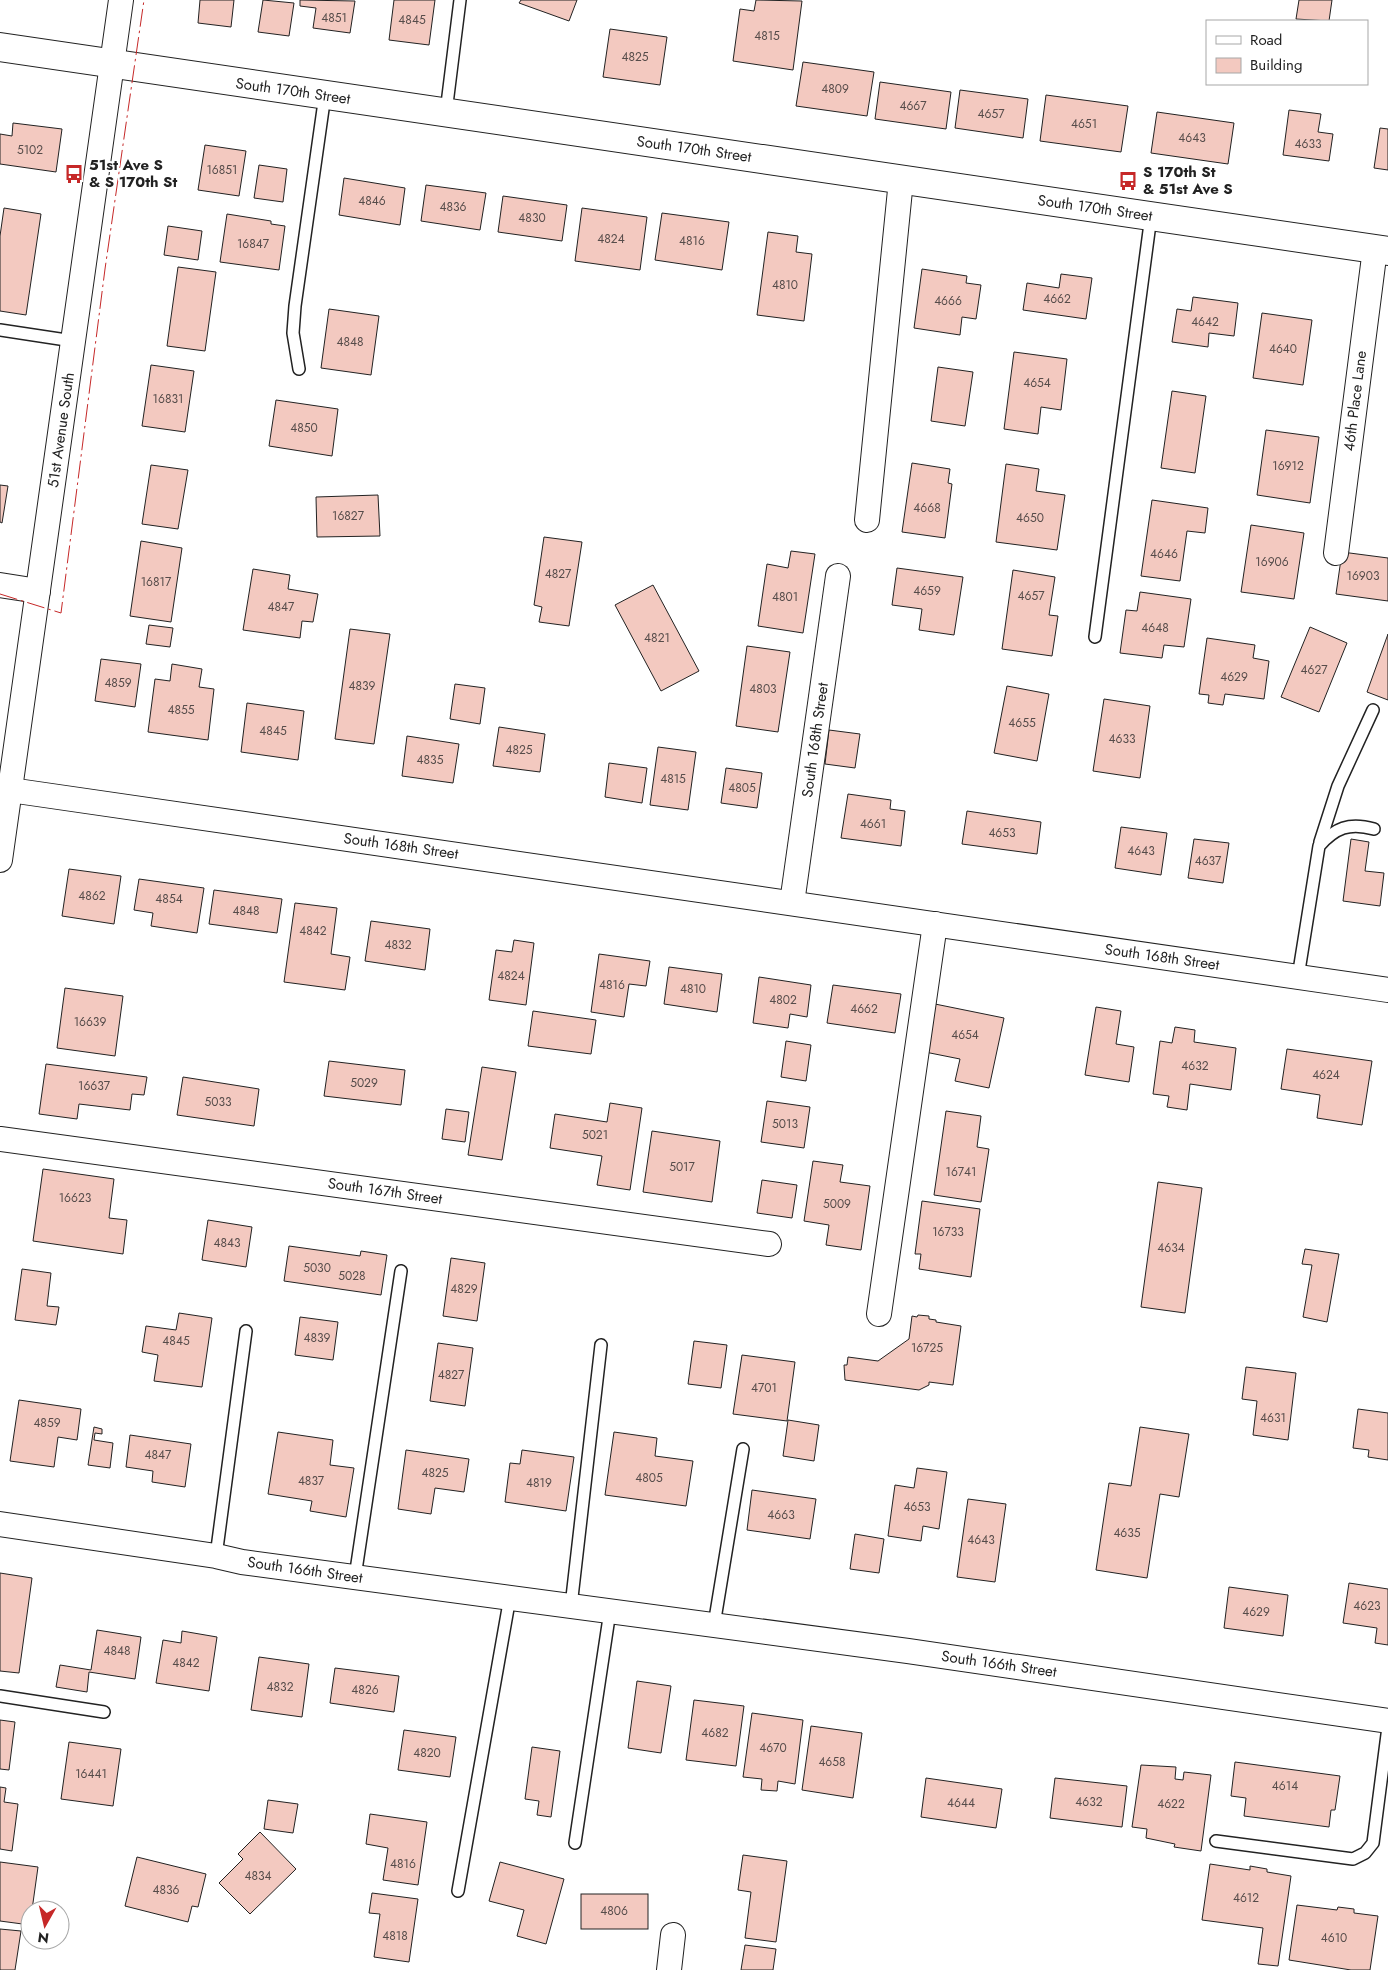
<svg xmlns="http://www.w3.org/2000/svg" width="1388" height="1970" viewBox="0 0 1388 1970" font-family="Jost,sans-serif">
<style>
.building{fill:#f3c9c0;stroke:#222}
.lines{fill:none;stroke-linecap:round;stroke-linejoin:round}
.service-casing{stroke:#222;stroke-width:14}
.minor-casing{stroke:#222;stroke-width:26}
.tertiary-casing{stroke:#222;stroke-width:30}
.service{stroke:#fff;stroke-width:11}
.minor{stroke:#fff;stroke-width:24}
.tertiary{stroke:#fff;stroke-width:28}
.power{stroke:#c62828;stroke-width:1;stroke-dasharray:18 4 2.5 4;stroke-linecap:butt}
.labels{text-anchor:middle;stroke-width:4;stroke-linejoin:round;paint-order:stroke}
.number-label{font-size:12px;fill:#564c4a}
.street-label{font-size:15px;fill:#222;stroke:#fff}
.poi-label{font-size:15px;font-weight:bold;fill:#222;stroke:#fff;text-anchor:start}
</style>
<rect width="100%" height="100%" fill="#fff"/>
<!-- building -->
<g class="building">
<path d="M200,0H234L231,27L198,23Z"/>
<path d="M263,0L294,3L289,36L258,32Z"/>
<path d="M300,0L355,1L350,33L313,28L316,8L300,6Z"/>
<path d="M394,0H435L429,45L389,40Z"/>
<path d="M521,0H577L569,21L519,3Z"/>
<path d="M756,0L802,1L793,70L733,61L740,9L754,11Z"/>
<path d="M1299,0H1332L1329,21L1296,19Z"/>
<path d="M610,29L667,37L660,85L603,77Z"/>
<path d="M803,62L874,72L867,116L796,106Z"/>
<path d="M880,82L951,92L946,129L875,119Z"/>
<path d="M960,90L1028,99L1023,138L955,128Z"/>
<path d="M1046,95L1128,106L1121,152L1040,141Z"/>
<path d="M1289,110L1321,114L1318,132L1333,134L1329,161L1283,155Z"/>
<path d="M1157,112L1234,123L1228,164L1151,153Z"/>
<path d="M13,123L62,129L56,172L0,164V134L12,136Z"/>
<path d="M1380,128L1388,129V170L1374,168Z"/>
<path d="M205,145L246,151L239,196L198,190Z"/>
<path d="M259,165L287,169L283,202L254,198Z"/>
<path d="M344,178L405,188L400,225L339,215Z"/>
<path d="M426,185L486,193L480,230L421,221Z"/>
<path d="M503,196L567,205L562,241L498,232Z"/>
<path d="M4,208L41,214L26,315L0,311V236Z"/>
<path d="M582,208L647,217L640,270L575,261Z"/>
<path d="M662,213L729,222L722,270L655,260Z"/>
<path d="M227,214L271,221V224L285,226L279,270L220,262Z"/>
<path d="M168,226L202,231L198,260L164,255Z"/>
<path d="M768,232L798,236L796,252L812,254L804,321L757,315Z"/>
<path d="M178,267L216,272L205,351L167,346Z"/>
<path d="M922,269L967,276L966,283L981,285L976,319L962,317L960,335L914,328Z"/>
<path d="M1061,274L1092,278L1086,319L1023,310L1027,283L1059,288Z"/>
<path d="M1193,297L1238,303L1234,336L1209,333L1208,347L1172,342L1177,309L1191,311Z"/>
<path d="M329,309L379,316L371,375L321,368Z"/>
<path d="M1262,313L1312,320L1303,385L1253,378Z"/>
<path d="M1014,352L1067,359L1061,410L1041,407L1038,434L1004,429Z"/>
<path d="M151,365L194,371L185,432L142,426Z"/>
<path d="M938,367L973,372L965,426L931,421Z"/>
<path d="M1172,391L1206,396L1195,473L1161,468Z"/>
<path d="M276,400L338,409L332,456L269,446Z"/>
<path d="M1266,430L1319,437L1310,503L1257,495Z"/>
<path d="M912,463L950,469L948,483L952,484L945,538L902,532Z"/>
<path d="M1006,464L1039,469L1036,491L1065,495L1057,550L996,542Z"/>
<path d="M151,465L188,470L178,529L142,524Z"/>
<path d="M0,485L8,486L2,523L0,522Z"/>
<path d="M378,495L380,536L317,537L316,497Z"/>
<path d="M1152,500L1208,508L1205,533L1187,531L1180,581L1141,576Z"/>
<path d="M1251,525L1304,533L1294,599L1241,592Z"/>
<path d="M544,537L582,542L569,626L539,622L542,607L534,605Z"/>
<path d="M141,541L182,548L171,622L130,616Z"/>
<path d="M791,551L815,554L803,633L758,626L767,564L788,568Z"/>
<path d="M1342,552L1388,558V601L1336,594Z"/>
<path d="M897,568L963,577L954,635L919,630L922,609L892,605Z"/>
<path d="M253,569L290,575L288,589L318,594L313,622L302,621L300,638L243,630Z"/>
<path d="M1013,570L1055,577L1049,615L1058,616L1052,656L1002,649Z"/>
<path d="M653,585L699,671L661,691L615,605Z"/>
<path d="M1140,592L1191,599L1184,647L1164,645L1162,658L1120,653L1126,610L1137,611Z"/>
<path d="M149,625L173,628L170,647L146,644Z"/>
<path d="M1310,627L1347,643L1319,712L1281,697Z"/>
<path d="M350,629L390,634L374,744L335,739Z"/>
<path d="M1388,634V700L1367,692Z"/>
<path d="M1207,638L1255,645L1253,658L1269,661L1264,699L1225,694L1223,705L1208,703L1209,695L1199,694Z"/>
<path d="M747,646L790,652L778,732L736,726Z"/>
<path d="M101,659L141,664L135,707L95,701Z"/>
<path d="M172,664L202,669L199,687L214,689L208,740L148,732L155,679L170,681Z"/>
<path d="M455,684L485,688L480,724L450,719Z"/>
<path d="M1007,686L1049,694L1037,761L994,753Z"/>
<path d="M1104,699L1150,706L1140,778L1093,771Z"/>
<path d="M247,703L304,711L298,760L241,752Z"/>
<path d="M499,727L545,734L540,772L493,766Z"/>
<path d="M829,730L860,734L855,768L825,764Z"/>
<path d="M407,736L459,744L453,783L402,776Z"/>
<path d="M658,747L696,752L688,810L650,805Z"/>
<path d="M609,763L647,768L642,803L605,797Z"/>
<path d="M726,768L762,773L757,808L721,803Z"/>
<path d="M848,794L891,800L890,809L905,811L901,846L841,838Z"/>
<path d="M967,811L1041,822L1037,854L962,844Z"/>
<path d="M1121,827L1167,833L1161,875L1115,868Z"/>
<path d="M1194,839L1229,843L1223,883L1188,878Z"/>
<path d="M1351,839L1369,842L1365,871L1384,873L1380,906L1343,901Z"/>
<path d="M69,869L121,876L114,924L62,916Z"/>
<path d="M139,879L204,888L197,933L151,926L153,913L134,910Z"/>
<path d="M214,890L282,899L277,933L209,924Z"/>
<path d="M295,903L337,908L331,954L350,957L345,990L284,982Z"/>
<path d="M371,921L430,929L425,970L365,961Z"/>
<path d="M514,940L534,943L526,1005L489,1000L496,950L512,952Z"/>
<path d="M599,954L650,961L646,986L629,984L624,1017L591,1012Z"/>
<path d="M669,967L722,974L717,1012L664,1004Z"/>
<path d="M759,977L811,985L807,1017L790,1014L788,1028L753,1023Z"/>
<path d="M833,985L901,994L895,1033L827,1023Z"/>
<path d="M65,988L123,996L115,1056L57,1048Z"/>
<path d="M935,1004L1004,1018L989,1088L955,1081L960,1059L925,1052Z"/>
<path d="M1096,1007L1121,1011L1116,1044L1134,1047L1129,1082L1085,1075Z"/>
<path d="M533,1011L596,1020L591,1054L528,1046Z"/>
<path d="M1175,1027L1195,1030L1194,1042L1236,1048L1231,1090L1190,1084L1187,1110L1167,1107L1169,1096L1153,1094L1160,1041L1172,1043Z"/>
<path d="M786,1041L811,1045L806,1081L781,1077Z"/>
<path d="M1287,1049L1372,1061L1362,1125L1317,1118L1320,1095L1281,1089Z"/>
<path d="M329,1061L405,1070L401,1105L324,1096Z"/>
<path d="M46,1064L147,1077L144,1095L132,1094L130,1110L79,1104L77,1119L39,1114Z"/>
<path d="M482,1067L516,1072L502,1160L468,1155Z"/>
<path d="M183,1077L259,1089L254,1126L177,1115Z"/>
<path d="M767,1101L810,1107L804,1148L761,1142Z"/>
<path d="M610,1103L642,1108L630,1190L597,1185L602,1156L550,1148L555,1114L607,1122Z"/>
<path d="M446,1109L469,1112L465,1142L442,1139Z"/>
<path d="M946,1111L981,1116L977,1147L989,1149L981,1202L934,1195Z"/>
<path d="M652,1131L720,1141L712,1202L643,1192Z"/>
<path d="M813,1161L843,1165L840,1182L870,1186L861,1250L826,1245L829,1225L804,1221Z"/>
<path d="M43,1169L114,1179L109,1218L127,1220L123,1254L33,1241Z"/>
<path d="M762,1180L797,1185L792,1218L757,1213Z"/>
<path d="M1158,1182L1202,1188L1185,1313L1141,1307Z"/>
<path d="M922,1201L980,1209L971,1277L919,1269L921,1254H915Z"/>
<path d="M208,1220L252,1227L246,1267L202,1260Z"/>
<path d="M289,1246L360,1256L361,1251L387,1255L381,1295L284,1281Z"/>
<path d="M1305,1249L1339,1254L1327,1322L1303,1317L1312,1265L1302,1264Z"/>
<path d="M451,1258L485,1263L477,1321L443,1316Z"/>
<path d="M22,1269L51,1273L47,1306L59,1307L56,1325L15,1320Z"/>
<path d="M179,1313L212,1318L202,1387L154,1381L158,1355L142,1352L146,1326L176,1330Z"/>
<path d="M918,1315L929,1316V1319L936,1320V1322L961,1326L953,1385L929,1382V1385L919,1390L845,1380L844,1365H847L848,1357L878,1361L909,1339L912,1316L917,1317Z"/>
<path d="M300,1317L338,1322L333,1360L295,1355Z"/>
<path d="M694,1341L727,1345L721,1388L688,1384Z"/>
<path d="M438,1343L473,1348L465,1406L430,1401Z"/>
<path d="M742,1355L795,1362L787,1421L733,1414Z"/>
<path d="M1246,1367L1296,1373L1288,1440L1253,1435L1257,1401L1242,1399Z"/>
<path d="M19,1400L81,1409L77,1440L58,1437L54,1467L10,1461Z"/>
<path d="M1358,1409L1388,1413V1460L1368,1457L1369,1450L1353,1448Z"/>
<path d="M788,1420L819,1425L814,1461L783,1456Z"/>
<path d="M94,1427L102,1429V1434L95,1433L94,1440L113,1443L110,1468L88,1465Z"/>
<path d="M1140,1427L1189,1434L1179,1497L1160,1494L1147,1578L1096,1570L1109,1483L1131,1486Z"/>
<path d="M278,1432L333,1440L330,1465L354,1468L346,1517L310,1511L312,1501L268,1494Z"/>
<path d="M614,1432L657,1438L655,1456L693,1461L686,1506L605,1495Z"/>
<path d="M130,1435L191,1444L185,1487L152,1482L153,1471L126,1467Z"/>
<path d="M406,1450L469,1459L464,1492L435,1488L431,1514L398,1509Z"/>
<path d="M522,1450L574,1457L566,1511L505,1502L510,1463L520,1464Z"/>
<path d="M917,1468L947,1472L939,1529L923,1526L921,1541L888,1536L895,1485L914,1488Z"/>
<path d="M752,1490L816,1499L810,1539L747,1530Z"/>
<path d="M968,1499L1006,1504L995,1582L957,1577Z"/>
<path d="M855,1534L884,1539L879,1573L850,1569Z"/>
<path d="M0,1573L32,1578L19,1673L0,1671Z"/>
<path d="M1349,1583L1388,1589V1645L1375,1643L1377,1628L1343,1623Z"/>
<path d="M1229,1587L1288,1595L1283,1636L1224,1628Z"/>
<path d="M97,1630L141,1637L135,1679L89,1672L87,1692L56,1687L60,1665L91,1670Z"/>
<path d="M182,1631L217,1637L209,1691L156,1683L163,1640L181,1643Z"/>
<path d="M259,1657L309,1664L302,1717L251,1710Z"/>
<path d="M335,1668L399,1676L394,1712L330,1703Z"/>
<path d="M637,1681L671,1686L661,1753L628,1748Z"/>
<path d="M694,1700L744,1706L736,1766L686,1760Z"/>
<path d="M752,1713L803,1720L795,1784L778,1781L777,1791L761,1790L762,1779L743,1777Z"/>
<path d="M0,1720L15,1722L9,1770L0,1769Z"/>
<path d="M811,1726L862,1733L853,1798L802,1790Z"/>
<path d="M404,1730L456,1737L450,1777L398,1770Z"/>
<path d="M69,1742L121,1749L113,1806L61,1799Z"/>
<path d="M532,1747L560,1751L551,1817L537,1815L539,1801L525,1799Z"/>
<path d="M1235,1762L1340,1776L1335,1810H1331L1329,1827L1244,1816L1246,1798L1231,1796Z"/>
<path d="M1141,1765L1176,1767L1175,1779L1183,1780L1184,1772L1211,1775L1201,1851L1174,1847L1175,1844L1146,1838L1147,1829L1132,1827Z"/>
<path d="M926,1778L1002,1789L996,1828L921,1817Z"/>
<path d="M1055,1778L1127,1786L1122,1827L1050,1818Z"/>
<path d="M0,1787L6,1788L4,1802L18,1804L12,1851L0,1849Z"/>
<path d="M268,1800L298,1804L293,1833L264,1829Z"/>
<path d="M370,1814L427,1822L418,1885L383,1880L388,1848L366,1844Z"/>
<path d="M260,1832L296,1869L250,1914L219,1883L243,1859L238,1854Z"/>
<path d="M743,1855L787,1861L776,1942L745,1938L751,1892L738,1890Z"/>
<path d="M137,1857L206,1874L198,1907L192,1906L188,1922L125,1906Z"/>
<path d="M0,1862L38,1867L32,1910H30V1925L0,1921Z"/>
<path d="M500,1862L564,1879L546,1944L517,1936L524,1910L489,1901Z"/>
<path d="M1210,1864L1250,1870V1866L1267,1869V1872L1291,1876L1278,1966L1258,1964L1263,1928L1202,1920Z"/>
<path d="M372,1893L418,1899L409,1962L374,1957L380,1914L369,1913Z"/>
<rect x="581" y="1894" width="67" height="35"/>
<path d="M1297,1905L1337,1910L1338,1907L1354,1909V1913L1378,1916L1370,1970H1351L1289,1960Z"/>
<path d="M0,1929L21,1931L15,1970H0Z"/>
<path d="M745,1945L776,1949L773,1970H741Z"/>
</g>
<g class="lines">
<!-- service casing -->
<g class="service-casing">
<g id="service">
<path d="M446,112L460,0"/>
<path d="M0,330L73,341"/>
<path d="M299,369L293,333L295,306L325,95"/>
<path d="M1095,637L1151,216"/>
<path d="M1320,842L1338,786L1373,710"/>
<path d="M1298,977L1319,846C1335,828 1349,822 1374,829"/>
<path d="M216,1556L246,1331"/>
<path d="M355,1577L401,1271"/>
<path d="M571,1606L601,1345"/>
<path d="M714,1625L743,1449"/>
<path d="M0,1696L104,1712"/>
<path d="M1216,1841L1353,1859L1365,1853L1373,1843L1388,1727"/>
<path d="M575,1843L610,1611"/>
<path d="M458,1891L510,1597"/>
</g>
</g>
<!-- minor casing -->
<g class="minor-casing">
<g id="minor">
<path d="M867,520L901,180"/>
<path d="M1336,553L1375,249"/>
<path d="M0,585L38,591"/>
<path d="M10,790L1388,990"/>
<path d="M0,860L121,0"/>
<path d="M792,903L838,576"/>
<path d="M0,1139L769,1244"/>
<path d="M879,1314L935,924"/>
<path d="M0,1524L216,1556L242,1562L908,1651L1388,1721"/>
<path d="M669,1970L673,1935"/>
</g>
</g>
<!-- tertiary casing -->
<g class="tertiary-casing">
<path id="tertiary" d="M0,47L1388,251"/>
</g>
<!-- service -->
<use href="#service" class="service"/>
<!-- minor -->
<use href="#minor" class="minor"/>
<!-- tertiary -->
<use href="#tertiary" class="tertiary"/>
<!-- power -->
<path class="power" d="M0,594L61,613L105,269L144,0"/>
</g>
<!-- icons -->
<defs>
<g id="bus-bare" transform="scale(1.5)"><path d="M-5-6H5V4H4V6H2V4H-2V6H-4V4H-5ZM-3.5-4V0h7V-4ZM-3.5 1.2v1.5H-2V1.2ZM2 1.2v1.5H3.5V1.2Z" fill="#c62828" stroke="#fff" stroke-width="2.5" paint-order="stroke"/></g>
</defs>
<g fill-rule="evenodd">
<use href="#bus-bare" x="74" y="174"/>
<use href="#bus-bare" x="1128" y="181"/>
</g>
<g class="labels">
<!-- number labels -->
<g class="number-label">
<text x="334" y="22">4851</text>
<text x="412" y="24">4845</text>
<text x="767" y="40">4815</text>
<text x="635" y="61">4825</text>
<text x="835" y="93">4809</text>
<text x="913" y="110">4667</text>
<text x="991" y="118">4657</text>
<text x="1084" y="128">4651</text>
<text x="1192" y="142">4643</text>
<text x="1308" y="148">4633</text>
<text x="30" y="154">5102</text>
<text x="222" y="174">16851</text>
<text x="372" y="205">4846</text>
<text x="453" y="211">4836</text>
<text x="532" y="222">4830</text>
<text x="611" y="243">4824</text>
<text x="692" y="245">4816</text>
<text x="253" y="248">16847</text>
<text x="785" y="289">4810</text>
<text x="1057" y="303">4662</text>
<text x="948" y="305">4666</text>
<text x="1205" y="326">4642</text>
<text x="350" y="346">4848</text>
<text x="1283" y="353">4640</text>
<text x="1037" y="387">4654</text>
<text x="168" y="403">16831</text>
<text x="304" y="432">4850</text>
<text x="1288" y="470">16912</text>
<text x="927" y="512">4668</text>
<text x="348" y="520">16827</text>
<text x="1030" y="522">4650</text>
<text x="1164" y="558">4646</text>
<text x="1272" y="566">16906</text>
<text x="558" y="578">4827</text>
<text x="1363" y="580">16903</text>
<text x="156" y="586">16817</text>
<text x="927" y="595">4659</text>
<text x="1031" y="600">4657</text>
<text x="785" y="601">4801</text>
<text x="281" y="611">4847</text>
<text x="1155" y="632">4648</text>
<text x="657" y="642">4821</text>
<text x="1314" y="674">4627</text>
<text x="1234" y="681">4629</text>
<text x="118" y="687">4859</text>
<text x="362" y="690">4839</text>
<text x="763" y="693">4803</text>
<text x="181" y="714">4855</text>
<text x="1022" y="727">4655</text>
<text x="273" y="735">4845</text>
<text x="1122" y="743">4633</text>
<text x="519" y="754">4825</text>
<text x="430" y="764">4835</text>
<text x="673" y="783">4815</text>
<text x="742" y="792">4805</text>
<text x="873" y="828">4661</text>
<text x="1002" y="837">4653</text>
<text x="1141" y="855">4643</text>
<text x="1208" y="865">4637</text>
<text x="92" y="900">4862</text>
<text x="169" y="903">4854</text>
<text x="246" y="915">4848</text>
<text x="313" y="935">4842</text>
<text x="398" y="949">4832</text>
<text x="511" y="980">4824</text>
<text x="612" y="989">4816</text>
<text x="693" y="993">4810</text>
<text x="783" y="1004">4802</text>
<text x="864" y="1013">4662</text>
<text x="90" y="1026">16639</text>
<text x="965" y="1039">4654</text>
<text x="1195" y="1070">4632</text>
<text x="1326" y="1079">4624</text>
<text x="364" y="1087">5029</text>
<text x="94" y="1090">16637</text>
<text x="218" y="1106">5033</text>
<text x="785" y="1128">5013</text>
<text x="595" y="1139">5021</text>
<text x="682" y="1171">5017</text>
<text x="961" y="1176">16741</text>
<text x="75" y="1202">16623</text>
<text x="837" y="1208">5009</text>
<text x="948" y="1236">16733</text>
<text x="227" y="1247">4843</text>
<text x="1171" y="1252">4634</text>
<text x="317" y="1272">5030</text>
<text x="352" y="1280">5028</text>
<text x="464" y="1293">4829</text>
<text x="317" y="1342">4839</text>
<text x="176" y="1345">4845</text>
<text x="927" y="1352">16725</text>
<text x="451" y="1379">4827</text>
<text x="764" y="1392">4701</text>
<text x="1273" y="1422">4631</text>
<text x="47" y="1427">4859</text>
<text x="158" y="1459">4847</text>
<text x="435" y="1477">4825</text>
<text x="649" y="1482">4805</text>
<text x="311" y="1485">4837</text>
<text x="539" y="1487">4819</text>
<text x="917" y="1511">4653</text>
<text x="781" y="1519">4663</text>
<text x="1127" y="1537">4635</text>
<text x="981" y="1544">4643</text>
<text x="1367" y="1610">4623</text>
<text x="1256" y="1616">4629</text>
<text x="117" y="1655">4848</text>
<text x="186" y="1667">4842</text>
<text x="280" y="1691">4832</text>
<text x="365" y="1694">4826</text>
<text x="715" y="1737">4682</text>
<text x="773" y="1752">4670</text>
<text x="427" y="1757">4820</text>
<text x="832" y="1766">4658</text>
<text x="91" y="1778">16441</text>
<text x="1285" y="1790">4614</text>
<text x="1089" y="1806">4632</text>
<text x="961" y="1807">4644</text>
<text x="1171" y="1808">4622</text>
<text x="403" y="1868">4816</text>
<text x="258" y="1880">4834</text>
<text x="166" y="1894">4836</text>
<text x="1246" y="1902">4612</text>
<text x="614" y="1915">4806</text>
<text x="395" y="1940">4818</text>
<text x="1334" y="1942">4610</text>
</g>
<!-- street labels -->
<g class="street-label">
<text transform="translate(293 91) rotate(8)" y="5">South 170th Street</text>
<text transform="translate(694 149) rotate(8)" y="5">South 170th Street</text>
<text transform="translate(1095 208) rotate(8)" y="5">South 170th Street</text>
<text transform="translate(1355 401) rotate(-83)" y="5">46th Place Lane</text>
<text transform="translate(61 430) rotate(-82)" y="5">51st Avenue South</text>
<text transform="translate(815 740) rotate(-82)" y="5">South 168th Street</text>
<text transform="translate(401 846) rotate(8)" y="5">South 168th Street</text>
<text transform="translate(1162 957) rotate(8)" y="5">South 168th Street</text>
<text transform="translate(385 1191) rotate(8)" y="5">South 167th Street</text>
<text transform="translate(305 1570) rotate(8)" y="5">South 166th Street</text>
<text transform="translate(999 1664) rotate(8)" y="5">South 166th Street</text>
</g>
<!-- poi labels -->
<g class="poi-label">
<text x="89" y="170">51st Ave S<tspan x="89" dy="17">&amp; S 170th St</tspan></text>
<text x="1143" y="177">S 170th St<tspan x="1143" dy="17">&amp; 51st Ave S</tspan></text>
</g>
</g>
<!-- legend -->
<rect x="1206" y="20" width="162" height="65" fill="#ffffff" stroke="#a7a7a7"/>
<rect x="1216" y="36" width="25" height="8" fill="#ffffff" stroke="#a7a7a7"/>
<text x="1250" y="45" font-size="15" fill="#222222">Road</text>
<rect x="1216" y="58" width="25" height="15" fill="#f3c9c0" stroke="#a7a7a7"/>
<text x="1250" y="70" font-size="15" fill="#222222">Building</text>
<!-- north arrow -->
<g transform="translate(45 1925) rotate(188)"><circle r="24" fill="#ffffff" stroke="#a7a7a7"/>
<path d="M0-4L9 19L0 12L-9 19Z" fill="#c62828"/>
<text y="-8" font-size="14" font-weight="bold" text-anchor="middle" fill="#222222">N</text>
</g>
</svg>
